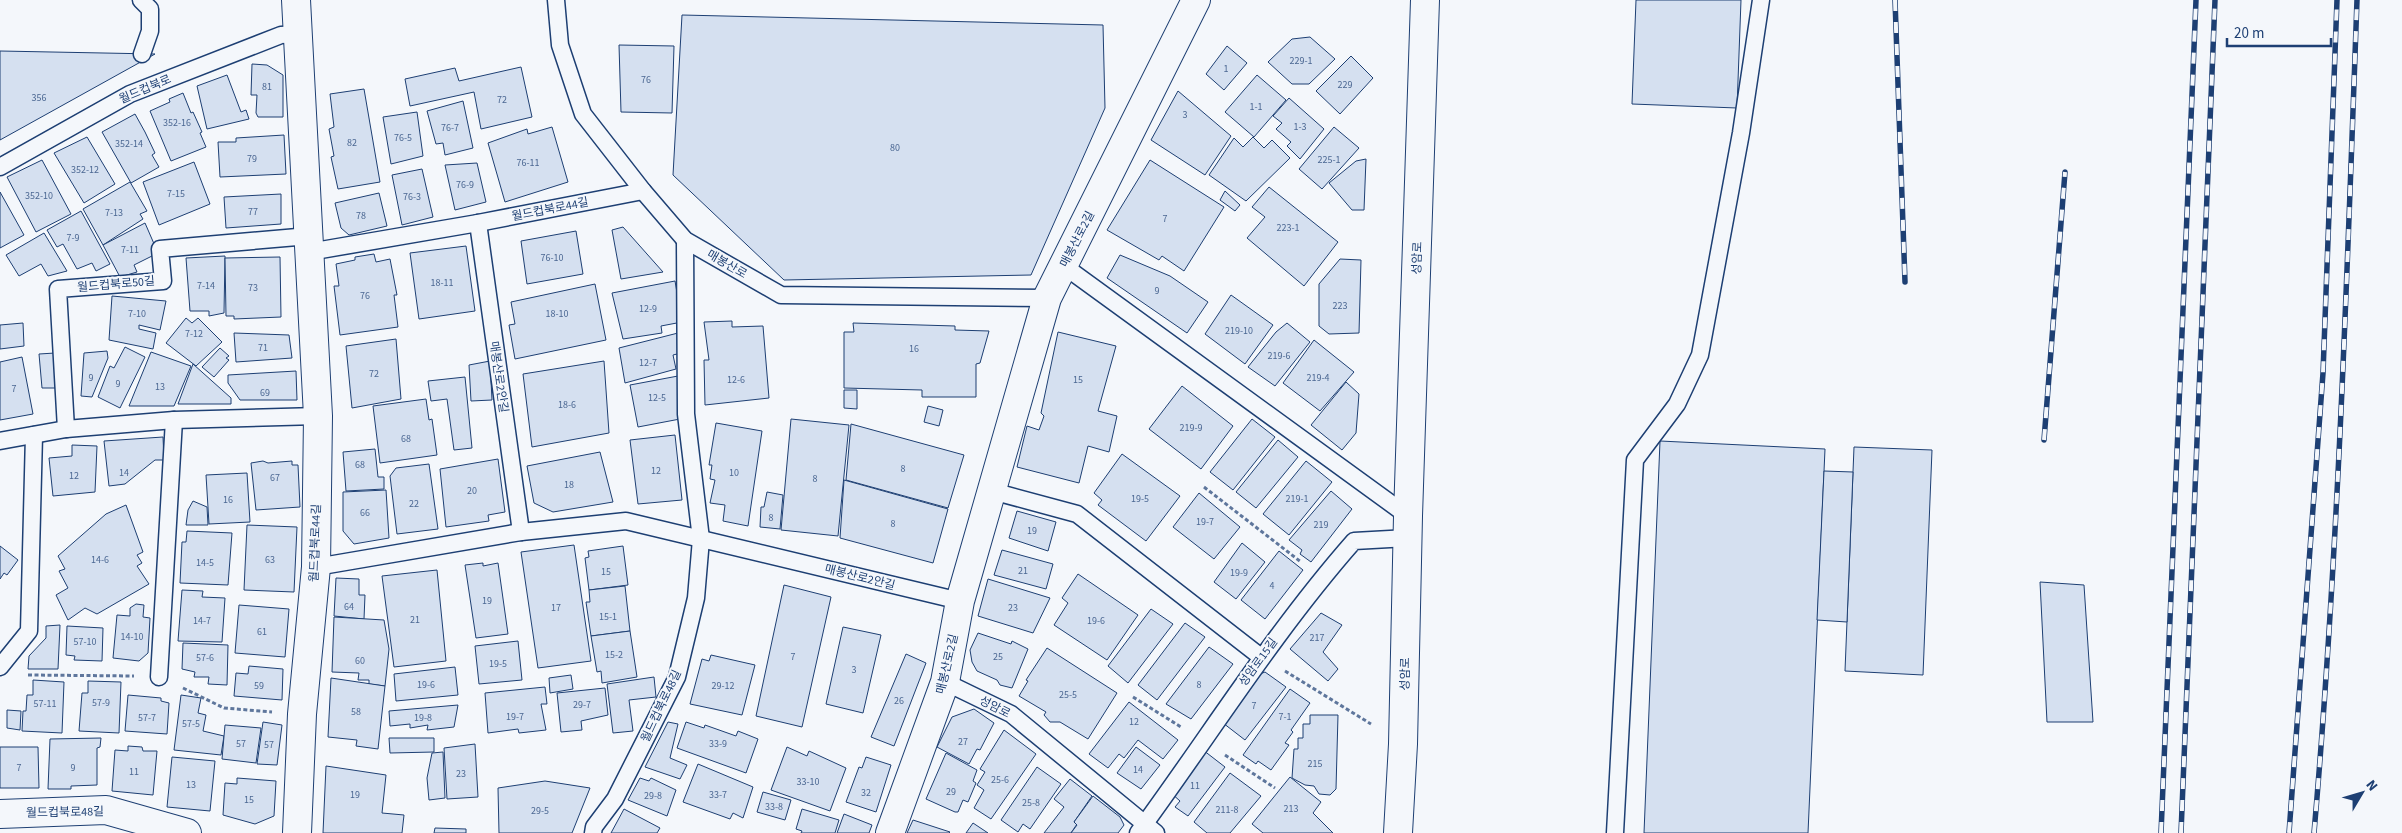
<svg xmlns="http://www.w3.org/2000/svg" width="2402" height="833" viewBox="0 0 2402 833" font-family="'Source Sans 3','Noto Sans KR',sans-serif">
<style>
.building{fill:#d5e0f0;stroke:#1d3f73}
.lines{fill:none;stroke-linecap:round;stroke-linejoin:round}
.service-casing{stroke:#1d3f73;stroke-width:19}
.minor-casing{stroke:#1d3f73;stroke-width:30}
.secondary-casing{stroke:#1d3f73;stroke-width:30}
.path{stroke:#5e769c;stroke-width:3;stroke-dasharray:4 2.5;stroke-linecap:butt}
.service{stroke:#f4f7fb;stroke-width:16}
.minor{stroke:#f4f7fb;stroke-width:28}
.secondary{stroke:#f4f7fb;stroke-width:28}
.rail-casing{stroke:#1d3f73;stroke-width:5.5}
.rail{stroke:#f4f7fb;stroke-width:4;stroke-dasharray:11;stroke-linecap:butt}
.labels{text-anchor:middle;stroke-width:4;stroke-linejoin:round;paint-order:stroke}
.number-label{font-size:10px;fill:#4b6792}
.street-label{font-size:12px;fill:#1d3f73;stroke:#f4f7fb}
</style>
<rect width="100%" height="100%" fill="#f4f7fb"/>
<!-- building -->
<g class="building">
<path d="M1636,0H1741L1737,108L1632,104Z"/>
<path d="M682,15L1103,25L1105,108L1031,275L784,280L673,175Z"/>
<path d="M1310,37L1335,59L1309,84H1292L1268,62L1292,39Z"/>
<path d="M619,45L674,46L672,113L621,112Z"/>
<path d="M1227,46L1247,63L1224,90L1206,74Z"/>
<path d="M0,51L155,54L0,140Z"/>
<path d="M1351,56L1373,78L1340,114L1316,91Z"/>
<path d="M252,64L267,65L283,75V117H258L256,113L257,95H251Z"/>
<path d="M521,67L532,117L481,129L474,92L410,106L405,79L455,68L459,81Z"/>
<path d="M227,75L241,112L246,110L249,119L207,129L197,86Z"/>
<path d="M1257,75L1286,100L1254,137L1225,112Z"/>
<path d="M364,89L380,182L338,189L331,157L334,156L329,129L334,127L330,94Z"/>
<path d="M1178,91L1231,136L1205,175L1151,140Z"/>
<path d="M183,93L191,113L193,112L202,132L200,133L206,147L171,161L150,111L170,102L169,99Z"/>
<path d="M1289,98L1324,129L1300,159L1287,146L1291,142L1276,129L1282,123L1273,116Z"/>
<path d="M463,101L473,148L445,155L443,143L436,144L427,111Z"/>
<path d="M417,112L423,156L391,164L383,117Z"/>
<path d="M135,114L145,132L155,153L152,155L159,167L131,183L102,132Z"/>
<path d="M552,127L568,182L505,202L488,143L527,129L528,134Z"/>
<path d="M1334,127L1359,148L1322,189L1299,169Z"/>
<path d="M284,135L286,174L220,177L218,142H236V138Z"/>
<path d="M87,137L115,184L84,203L54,153Z"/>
<path d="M1253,137L1264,148L1272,140L1290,158L1246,201L1209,175L1234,138L1243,147Z"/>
<path d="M1366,159L1364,210H1352L1329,183L1356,161Z"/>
<path d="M42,160L71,214L36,232L7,177Z"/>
<path d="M1150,160L1224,207L1184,271L1162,256L1159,260L1107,230Z"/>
<path d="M194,162L210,204L159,225L143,182Z"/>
<path d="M477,163L486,202L455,210L445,165Z"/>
<path d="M422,169L433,217L402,225L392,175Z"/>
<path d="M130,182L147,211L140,214L143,219L103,245L83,209Z"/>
<path d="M1269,187L1338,242L1304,286L1247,238L1265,217L1252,207Z"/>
<path d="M1225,191L1240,205L1235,211L1220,200Z"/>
<path d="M0,192L24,235L0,248Z"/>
<path d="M379,193L387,226L349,235L341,228L335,203Z"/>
<path d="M281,194V224L226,228L224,197Z"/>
<path d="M81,211L110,264L96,271L92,263L77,269L63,244L57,247L47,230Z"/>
<path d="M145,223L158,253L134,265L137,272L120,277L103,245Z"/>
<path d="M623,227L663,272L621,279L612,230Z"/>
<path d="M576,231L583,274L527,284L521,241Z"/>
<path d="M44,233L67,271L48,276L41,264L19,276L6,255Z"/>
<path d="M466,246L475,311L419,319L410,253Z"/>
<path d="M374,254L376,262L390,259L397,295H394L398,327L340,335L334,286H339L336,264L355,260V257Z"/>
<path d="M1120,255L1170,276L1208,302L1187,333L1107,278Z"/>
<path d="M225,256L224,313L209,316V311H190L186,258Z"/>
<path d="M280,257L281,317L234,319V316H226L225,258Z"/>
<path d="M1340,259L1361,260L1359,333L1329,334L1319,326V284Z"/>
<path d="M675,281L682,322L661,326L662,333L623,339L612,293Z"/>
<path d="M595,284L606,340L515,359L509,325L515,324L511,302Z"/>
<path d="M1231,295L1273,325L1245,364L1205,334Z"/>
<path d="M112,296L166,301L160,330L139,325V329L156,333L153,349L109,340Z"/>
<path d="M186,318L192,323L198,318L222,342L196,366L166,343Z"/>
<path d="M732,321V327L763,326L769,398L705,405L704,360H709L704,322Z"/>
<path d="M23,323L24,346L0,349V325Z"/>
<path d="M853,323L955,326V330L989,331L980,363L976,364V397H922V390L844,388V332H854Z"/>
<path d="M1287,323L1310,342L1275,386L1248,367L1276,332Z"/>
<path d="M1058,332L1116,346L1098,411L1117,416L1109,452L1088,446L1079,483L1017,467L1027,426L1039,430L1044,416L1041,413Z"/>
<path d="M234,333L289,335L292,358L236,362Z"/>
<path d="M678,333L681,353L673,355L676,369L625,383L619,348Z"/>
<path d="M396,339L401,399L352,408L346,346Z"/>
<path d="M1314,340L1354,372L1320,411L1283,383Z"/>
<path d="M125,347L145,357L120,408L98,397L110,366L114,368Z"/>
<path d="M220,348L229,356L226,358L229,360L214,377L202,367Z"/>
<path d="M107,351L108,358L92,397L81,396L84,353Z"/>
<path d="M151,352L191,366L174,406H129Z"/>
<path d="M55,353L58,388H42L39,354Z"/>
<path d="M22,357L33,414L0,420V362Z"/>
<path d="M490,361L492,400L471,401L469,365Z"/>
<path d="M604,361L609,433L532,447L523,374Z"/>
<path d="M193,364L231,398V404H178Z"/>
<path d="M296,371L297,400H240L228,383V375Z"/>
<path d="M678,376L685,409L678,410L680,419L638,427L630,385Z"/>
<path d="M465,377L472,448L454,450L447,399L431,401L428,381Z"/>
<path d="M1346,382L1359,394L1356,433L1342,450L1311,425Z"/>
<path d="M1182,386L1233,426L1201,469L1149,429Z"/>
<path d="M844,390H857V409L844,408Z"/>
<path d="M426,399L429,420L432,419L437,455L380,463L373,406Z"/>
<path d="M928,406L943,410L939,426L924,422Z"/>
<path d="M791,419L849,425L838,536L781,530Z"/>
<path d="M1252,419L1275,437L1233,490L1210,472Z"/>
<path d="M716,423L762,431L748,526L723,521L725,505L710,503L715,480L710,479L712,465H709Z"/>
<path d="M851,424L964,455L948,508L846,480Z"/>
<path d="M675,435L682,500L638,504L630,440Z"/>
<path d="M163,437L164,460H155L125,484L109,486L104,441Z"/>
<path d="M1278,440L1298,457L1256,508L1236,492Z"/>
<path d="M1660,441L1825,449L1808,833H1644Z"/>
<path d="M72,445L97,446L95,492L53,496L49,458L72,456Z"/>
<path d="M1854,447L1932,450L1923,675L1845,671Z"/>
<path d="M375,449L378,477H384V489L346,491L343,452Z"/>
<path d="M600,452L613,502L553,512L534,503L527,466Z"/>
<path d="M1122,454L1180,496L1146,541L1098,505L1102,500L1094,493Z"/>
<path d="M498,459L505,512L488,515L489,521L446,527L440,469Z"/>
<path d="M263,461L268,463L292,461V465H298L300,507L256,510L251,463Z"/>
<path d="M1306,461L1332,482L1289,535L1263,514Z"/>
<path d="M429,464L438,529L397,534L390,476L396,468Z"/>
<path d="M1824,471L1853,472L1847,622L1817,620Z"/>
<path d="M247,473L250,522L209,524L206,475Z"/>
<path d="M844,480L948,509L933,563L840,538Z"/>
<path d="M386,490L389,538L354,544L343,531V492Z"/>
<path d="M1331,491L1352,509L1311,562L1300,554L1302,550L1289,540Z"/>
<path d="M767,492L783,495L780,529L760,527L761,507H764Z"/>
<path d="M1199,493L1240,527L1214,559L1173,527Z"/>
<path d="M193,501L207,507L208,525H186L188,510Z"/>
<path d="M126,505L143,552L137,555L142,563L137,566L149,584L97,614L85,608L68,620L56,595L68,588L59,571L65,569L58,556L106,514Z"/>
<path d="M1017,511L1056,522L1048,551L1009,538Z"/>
<path d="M247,525L297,527L294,592L244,590Z"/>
<path d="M187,531L232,533L228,585L180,583L182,542H186Z"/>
<path d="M1242,543L1265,562L1236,599L1214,582Z"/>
<path d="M574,545L591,661L538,668L521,552Z"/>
<path d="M0,546L18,560L7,575L4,573L0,579Z"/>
<path d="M623,546L628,585L589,590L585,558L589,557L588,551Z"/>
<path d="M1002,550L1053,564L1046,589L994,575Z"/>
<path d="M1279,551L1303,570L1265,619L1241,600Z"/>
<path d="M483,563V566L498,563L508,634L476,638L465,565Z"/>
<path d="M437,570L446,661L394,667L382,576Z"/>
<path d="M1078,574L1138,615L1107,660L1054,625L1068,603L1062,598Z"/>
<path d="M336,578L359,579V595H365L364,619L334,616Z"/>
<path d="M988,579L1050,598L1033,633L978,616Z"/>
<path d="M2040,582L2084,585L2093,722H2047Z"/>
<path d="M784,585L831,597L802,727L756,716Z"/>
<path d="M625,586L630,631L591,636L586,602H590L589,590Z"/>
<path d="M182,590L203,591L202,597L225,598L222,642L178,641Z"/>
<path d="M136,604L144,605L143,617L150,618L148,653L139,661L113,658L117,615L130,616V608Z"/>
<path d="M239,605L289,609L285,657L235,653Z"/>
<path d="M1151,609L1173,624L1128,683L1108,666Z"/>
<path d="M1321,613L1342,625L1323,652L1338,669L1328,681L1290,649Z"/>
<path d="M334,617L384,620L389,649L385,686L369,684V680H358L359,673L332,672Z"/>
<path d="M1185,623L1205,637L1157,700L1138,685Z"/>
<path d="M60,625L58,669H28L29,656L46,638V626Z"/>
<path d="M67,626L103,628L102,661L74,660L75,656L66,655Z"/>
<path d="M843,627L881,635L863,713L826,704Z"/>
<path d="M630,631L637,677L602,683L601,671L597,672L591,636Z"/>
<path d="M978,633L1011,644L1012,641L1028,649L1012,688L1000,685L997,680L977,671L972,662L970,650Z"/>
<path d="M518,641L522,680L479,684L475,646Z"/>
<path d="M183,643L228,645L227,685L208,684L209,677H194L195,672L182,669Z"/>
<path d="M1209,647L1233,664L1191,719L1166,704Z"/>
<path d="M1047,648L1117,693L1088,739L1060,722H1050L1044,715L1046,712L1019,696L1028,681L1026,680Z"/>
<path d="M906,654L926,663L894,746L871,737Z"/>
<path d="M711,655L755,665L742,715L690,704L702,659L709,661Z"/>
<path d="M249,666L283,669L282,700L234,696L236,673L248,674Z"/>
<path d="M455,667L458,695L396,701L394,674Z"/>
<path d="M1265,672L1286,687L1245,740L1223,723L1260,674Z"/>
<path d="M571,675L573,689L550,693L549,678Z"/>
<path d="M654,677L656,697L629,700L633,731L613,733L607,684Z"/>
<path d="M331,678L385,686L378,749L356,746L357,740L328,737Z"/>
<path d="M33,680L64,682L62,733L22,731L23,711H26L27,695H33Z"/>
<path d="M88,681L121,682L119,733L79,731L82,693H88Z"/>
<path d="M545,687L547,704H541L546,730L519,733L518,729L488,733L485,693Z"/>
<path d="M605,688L608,715L581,721L582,730L561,732L557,693Z"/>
<path d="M1290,689L1310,703L1291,730L1293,732L1285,743L1289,745L1271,770L1258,761L1256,764L1243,755Z"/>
<path d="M128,695L161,698V701L169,703L167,734L125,731Z"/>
<path d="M181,695L201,698L198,713L206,715L203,731L224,736L221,755L174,750Z"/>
<path d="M1129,702L1178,740L1163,759L1138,740L1124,758L1119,754L1108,768L1089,754Z"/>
<path d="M458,705L454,727L427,730L428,725L410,728V724L390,726L389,711Z"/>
<path d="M974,709L994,723L980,750L977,749L969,764L937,747L952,717Z"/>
<path d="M7,710L21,711L20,730L7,728Z"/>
<path d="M1310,715H1338L1336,789L1330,795L1319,794L1314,786L1305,785L1292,778L1294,749H1298V738H1303V724H1310Z"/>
<path d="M263,722L282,725L277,765L257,764Z"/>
<path d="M668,722L678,724L670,758L687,765L680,779L645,767Z"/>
<path d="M686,722L704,728L705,725L736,736L738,731L758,739L746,773L677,748Z"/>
<path d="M225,725L261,728L256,763L222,759Z"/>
<path d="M1004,730L1036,754L991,819L974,808L984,790L977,785L985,772L980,769Z"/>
<path d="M101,738L100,747L97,748V785L71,786V789H48L50,739Z"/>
<path d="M389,738H434V752L390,753Z"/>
<path d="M475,744L478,797L447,799L444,748Z"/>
<path d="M128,746L142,747L143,751H157L153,795L112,791L115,750L128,751Z"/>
<path d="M0,747H38L39,788H0Z"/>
<path d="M787,747L807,756L809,751L846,768L830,811L771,790Z"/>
<path d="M1136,747L1160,765L1141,789L1117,773Z"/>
<path d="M1203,750L1225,767L1188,816L1175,807L1180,801L1171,793Z"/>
<path d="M443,752L445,798L429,800L427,778L432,753Z"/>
<path d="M946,753L977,770L973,781L976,783L968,802L963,800L958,812H955L926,799Z"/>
<path d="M172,757L215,761L210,811L167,807Z"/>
<path d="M866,757L891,765L876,812L846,802L859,767L862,768Z"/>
<path d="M698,764L753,787L743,818L733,813L730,819L683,802Z"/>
<path d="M326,766L386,775L382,813L404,815L402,833H323Z"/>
<path d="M1037,767L1061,784L1030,829L1023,824L1018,832L1001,820Z"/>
<path d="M1230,773L1261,796L1230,833H1207L1194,822Z"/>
<path d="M1290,777L1321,802L1313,813L1333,833H1263L1252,824Z"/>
<path d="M237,778L276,781L274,816L255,824L223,815L225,783L237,784Z"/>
<path d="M640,778L649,781L651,778L676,790L667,816L628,800Z"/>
<path d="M1070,779L1092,796L1074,822L1077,824L1071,833H1044L1064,807L1054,799Z"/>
<path d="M545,781L590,788L572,833H499L498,788Z"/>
<path d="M763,792L791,800L785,820L757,812Z"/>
<path d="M1093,796L1120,817L1124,825L1118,833H1071L1077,825L1074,822Z"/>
<path d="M624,809L660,828L657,833H611Z"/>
<path d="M802,809L839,820L835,833H801L802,831L796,829Z"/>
<path d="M844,814L872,825L869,833H837Z"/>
<path d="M913,820L950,832L949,833H907Z"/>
<path d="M973,823L988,833H966Z"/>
<path d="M435,828L466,829V833H434Z"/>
</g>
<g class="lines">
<!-- service casing -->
<g class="service-casing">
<g id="service">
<path d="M141,0L150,9V31L142,54"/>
<path d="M556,0L560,45L583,114L643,191L685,240L781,295L1047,298"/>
<path d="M0,167L130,94L281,35L299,34"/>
<path d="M478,223L521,532"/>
<path d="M309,252L478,223L643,191"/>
<path d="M1064,266L1408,516"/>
<path d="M66,429L58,289L163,281L160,249L309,236"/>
<path d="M0,441L66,429L174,420L318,416"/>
<path d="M992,491L1077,514L1261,657"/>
<path d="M316,567L521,532L626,521L960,601"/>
<path d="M0,667L29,631L34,435"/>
<path d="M159,677L174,420"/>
<path d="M945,682L1011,714L1156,833"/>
<path d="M593,833L594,827L615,799L677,677L696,598L701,539L686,414L685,240"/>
<path d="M1138,833C1210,735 1274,632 1354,541L1408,538"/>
<path d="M1615,833L1635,460L1677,404L1700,355L1741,133L1761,0"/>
</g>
</g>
<!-- minor casing -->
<g class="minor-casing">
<g id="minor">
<path d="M296,0L318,416L316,567L302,714L297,833"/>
<path d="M0,814L106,810L187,833"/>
<path d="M890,833L945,682L960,601L1047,298L1196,0"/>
</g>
</g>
<!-- secondary casing -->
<g class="secondary-casing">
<path id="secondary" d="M1398,833L1403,744L1408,516L1425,0"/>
</g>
<!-- path -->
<g class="path">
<path d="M1204,487L1301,562"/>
<path d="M1285,671L1371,724"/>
<path d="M28,675L134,676"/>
<path d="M183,688L224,708L272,712"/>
<path d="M1133,697L1181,727"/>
<path d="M1225,755L1275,788"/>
</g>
<!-- service -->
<use href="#service" class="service"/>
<!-- minor -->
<use href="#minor" class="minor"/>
<!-- secondary -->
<use href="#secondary" class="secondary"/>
<!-- rail casing -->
<g class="rail-casing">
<g id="rail">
<path d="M1895,0L1905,282"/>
<path d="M2044,440L2065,172"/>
<path d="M2161,833L2196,0"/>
<path d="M2181,833L2215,0"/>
<path d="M2289,833L2323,373L2337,0"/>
<path d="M2314,833C2338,556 2347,278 2357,0"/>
</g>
</g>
<!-- rail -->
<use href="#rail" class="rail"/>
</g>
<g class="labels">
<!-- number labels -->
<g class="number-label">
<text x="1301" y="64">229-1</text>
<text x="1226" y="72">1</text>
<text x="646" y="83">76</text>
<text x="1345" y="88">229</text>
<text x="267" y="90">81</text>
<text x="39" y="101">356</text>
<text x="502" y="103">72</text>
<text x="1256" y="110">1-1</text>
<text x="1185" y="118">3</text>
<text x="177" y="126">352-16</text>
<text x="1300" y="130">1-3</text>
<text x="450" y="131">76-7</text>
<text x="403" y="141">76-5</text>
<text x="352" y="146">82</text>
<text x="129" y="147">352-14</text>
<text x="895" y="151">80</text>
<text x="252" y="162">79</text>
<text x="1329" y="163">225-1</text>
<text x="528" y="166">76-11</text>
<text x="85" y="173">352-12</text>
<text x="465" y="188">76-9</text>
<text x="176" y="197">7-15</text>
<text x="39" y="199">352-10</text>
<text x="412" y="200">76-3</text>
<text x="253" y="215">77</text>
<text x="114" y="216">7-13</text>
<text x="361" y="219">78</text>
<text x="1165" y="222">7</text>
<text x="1288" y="231">223-1</text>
<text x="73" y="241">7-9</text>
<text x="130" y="253">7-11</text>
<text x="552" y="261">76-10</text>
<text x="442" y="286">18-11</text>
<text x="206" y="289">7-14</text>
<text x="253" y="291">73</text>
<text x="1157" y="294">9</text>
<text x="365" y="299">76</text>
<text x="1340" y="309">223</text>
<text x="648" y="312">12-9</text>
<text x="137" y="317">7-10</text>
<text x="557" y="317">18-10</text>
<text x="1239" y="334">219-10</text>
<text x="194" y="337">7-12</text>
<text x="263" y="351">71</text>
<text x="914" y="352">16</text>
<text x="1279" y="359">219-6</text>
<text x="648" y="366">12-7</text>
<text x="374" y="377">72</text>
<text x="91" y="381">9</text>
<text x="1318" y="381">219-4</text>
<text x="736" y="383">12-6</text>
<text x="1078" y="383">15</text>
<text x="118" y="387">9</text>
<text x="160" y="390">13</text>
<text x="14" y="392">7</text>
<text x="265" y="396">69</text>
<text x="657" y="401">12-5</text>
<text x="567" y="408">18-6</text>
<text x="1191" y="431">219-9</text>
<text x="406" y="442">68</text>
<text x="360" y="468">68</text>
<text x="903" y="472">8</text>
<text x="656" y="474">12</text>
<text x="124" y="476">14</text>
<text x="734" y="476">10</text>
<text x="74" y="479">12</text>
<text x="275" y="481">67</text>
<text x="815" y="482">8</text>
<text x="569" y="488">18</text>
<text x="472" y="494">20</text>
<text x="1140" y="502">19-5</text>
<text x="1297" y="502">219-1</text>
<text x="228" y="503">16</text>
<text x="414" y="507">22</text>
<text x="365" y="516">66</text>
<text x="771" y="521">8</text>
<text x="1205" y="525">19-7</text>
<text x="893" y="527">8</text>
<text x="1321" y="528">219</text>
<text x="1032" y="534">19</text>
<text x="100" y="563">14-6</text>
<text x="270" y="563">63</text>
<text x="205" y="566">14-5</text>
<text x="1023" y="574">21</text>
<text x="606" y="575">15</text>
<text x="1239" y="576">19-9</text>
<text x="1272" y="589">4</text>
<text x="487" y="604">19</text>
<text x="349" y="610">64</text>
<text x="556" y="611">17</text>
<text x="1013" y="611">23</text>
<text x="608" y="620">15-1</text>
<text x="415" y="623">21</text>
<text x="202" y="624">14-7</text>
<text x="1096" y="624">19-6</text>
<text x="262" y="635">61</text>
<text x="132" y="640">14-10</text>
<text x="1317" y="641">217</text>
<text x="85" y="645">57-10</text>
<text x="614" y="658">15-2</text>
<text x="793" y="660">7</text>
<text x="998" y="660">25</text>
<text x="205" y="661">57-6</text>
<text x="360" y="664">60</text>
<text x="498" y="667">19-5</text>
<text x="854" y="673">3</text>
<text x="426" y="688">19-6</text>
<text x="1199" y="688">8</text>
<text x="259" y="689">59</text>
<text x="723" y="689">29-12</text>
<text x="1068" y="698">25-5</text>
<text x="899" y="704">26</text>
<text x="101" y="706">57-9</text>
<text x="45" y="707">57-11</text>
<text x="582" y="708">29-7</text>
<text x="1254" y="709">7</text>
<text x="356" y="715">58</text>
<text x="515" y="720">19-7</text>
<text x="1285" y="720">7-1</text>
<text x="147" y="721">57-7</text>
<text x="423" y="721">19-8</text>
<text x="1134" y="725">12</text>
<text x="191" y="727">57-5</text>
<text x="963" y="745">27</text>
<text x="241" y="747">57</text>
<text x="718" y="747">33-9</text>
<text x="269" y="748">57</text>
<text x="1315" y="767">215</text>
<text x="19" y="771">7</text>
<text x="73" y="771">9</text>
<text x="1138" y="773">14</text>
<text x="134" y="775">11</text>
<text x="461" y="777">23</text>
<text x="1000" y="783">25-6</text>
<text x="808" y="785">33-10</text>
<text x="191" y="788">13</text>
<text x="1195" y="789">11</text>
<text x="951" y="795">29</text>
<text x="866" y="796">32</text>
<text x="355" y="798">19</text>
<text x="718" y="798">33-7</text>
<text x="653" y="799">29-8</text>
<text x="249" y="803">15</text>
<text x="1031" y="806">25-8</text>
<text x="774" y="810">33-8</text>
<text x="1291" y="812">213</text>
<text x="1227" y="813">211-8</text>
<text x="540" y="814">29-5</text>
</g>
<!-- street labels -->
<g class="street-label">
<text transform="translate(145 89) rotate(-23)" y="4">월드컵북로</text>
<text transform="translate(550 209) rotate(-11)" y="4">월드컵북로44길</text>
<text transform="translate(1077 239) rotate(-63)" y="4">매봉산로2길</text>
<text transform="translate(1417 258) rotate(-88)" y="4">성암로</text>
<text transform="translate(727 264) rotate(30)" y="4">매봉산로</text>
<text transform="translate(116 284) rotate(-5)" y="4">월드컵북로50길</text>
<text transform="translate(499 377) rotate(82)" y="4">매봉산로2안길</text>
<text transform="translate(315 543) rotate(-88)" y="4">월드컵북로44길</text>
<text transform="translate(860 577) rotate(14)" y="4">매봉산로2안길</text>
<text transform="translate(1258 662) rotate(-54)" y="4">성암로15길</text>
<text transform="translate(947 664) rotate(-77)" y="4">매봉산로2길</text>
<text transform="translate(1405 674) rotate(-89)" y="4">성암로</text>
<text transform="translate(661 706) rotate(-65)" y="4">월드컵북로48길</text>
<text transform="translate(995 707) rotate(27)" y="4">성암로</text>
<text transform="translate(65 812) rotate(-1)" y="4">월드컵북로48길</text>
</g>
</g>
<!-- north arrow -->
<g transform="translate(2362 793) rotate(52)" stroke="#f4f7fb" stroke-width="4" paint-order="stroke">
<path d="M0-4L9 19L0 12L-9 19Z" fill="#1d3f73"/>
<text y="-8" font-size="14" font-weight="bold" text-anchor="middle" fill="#1d3f73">N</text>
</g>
<!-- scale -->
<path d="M2227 38v8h104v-8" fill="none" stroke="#1d3f73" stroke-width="2.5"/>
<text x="2234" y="38" font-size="15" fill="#1d3f73" stroke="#f4f7fb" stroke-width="4" paint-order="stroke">20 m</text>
</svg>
